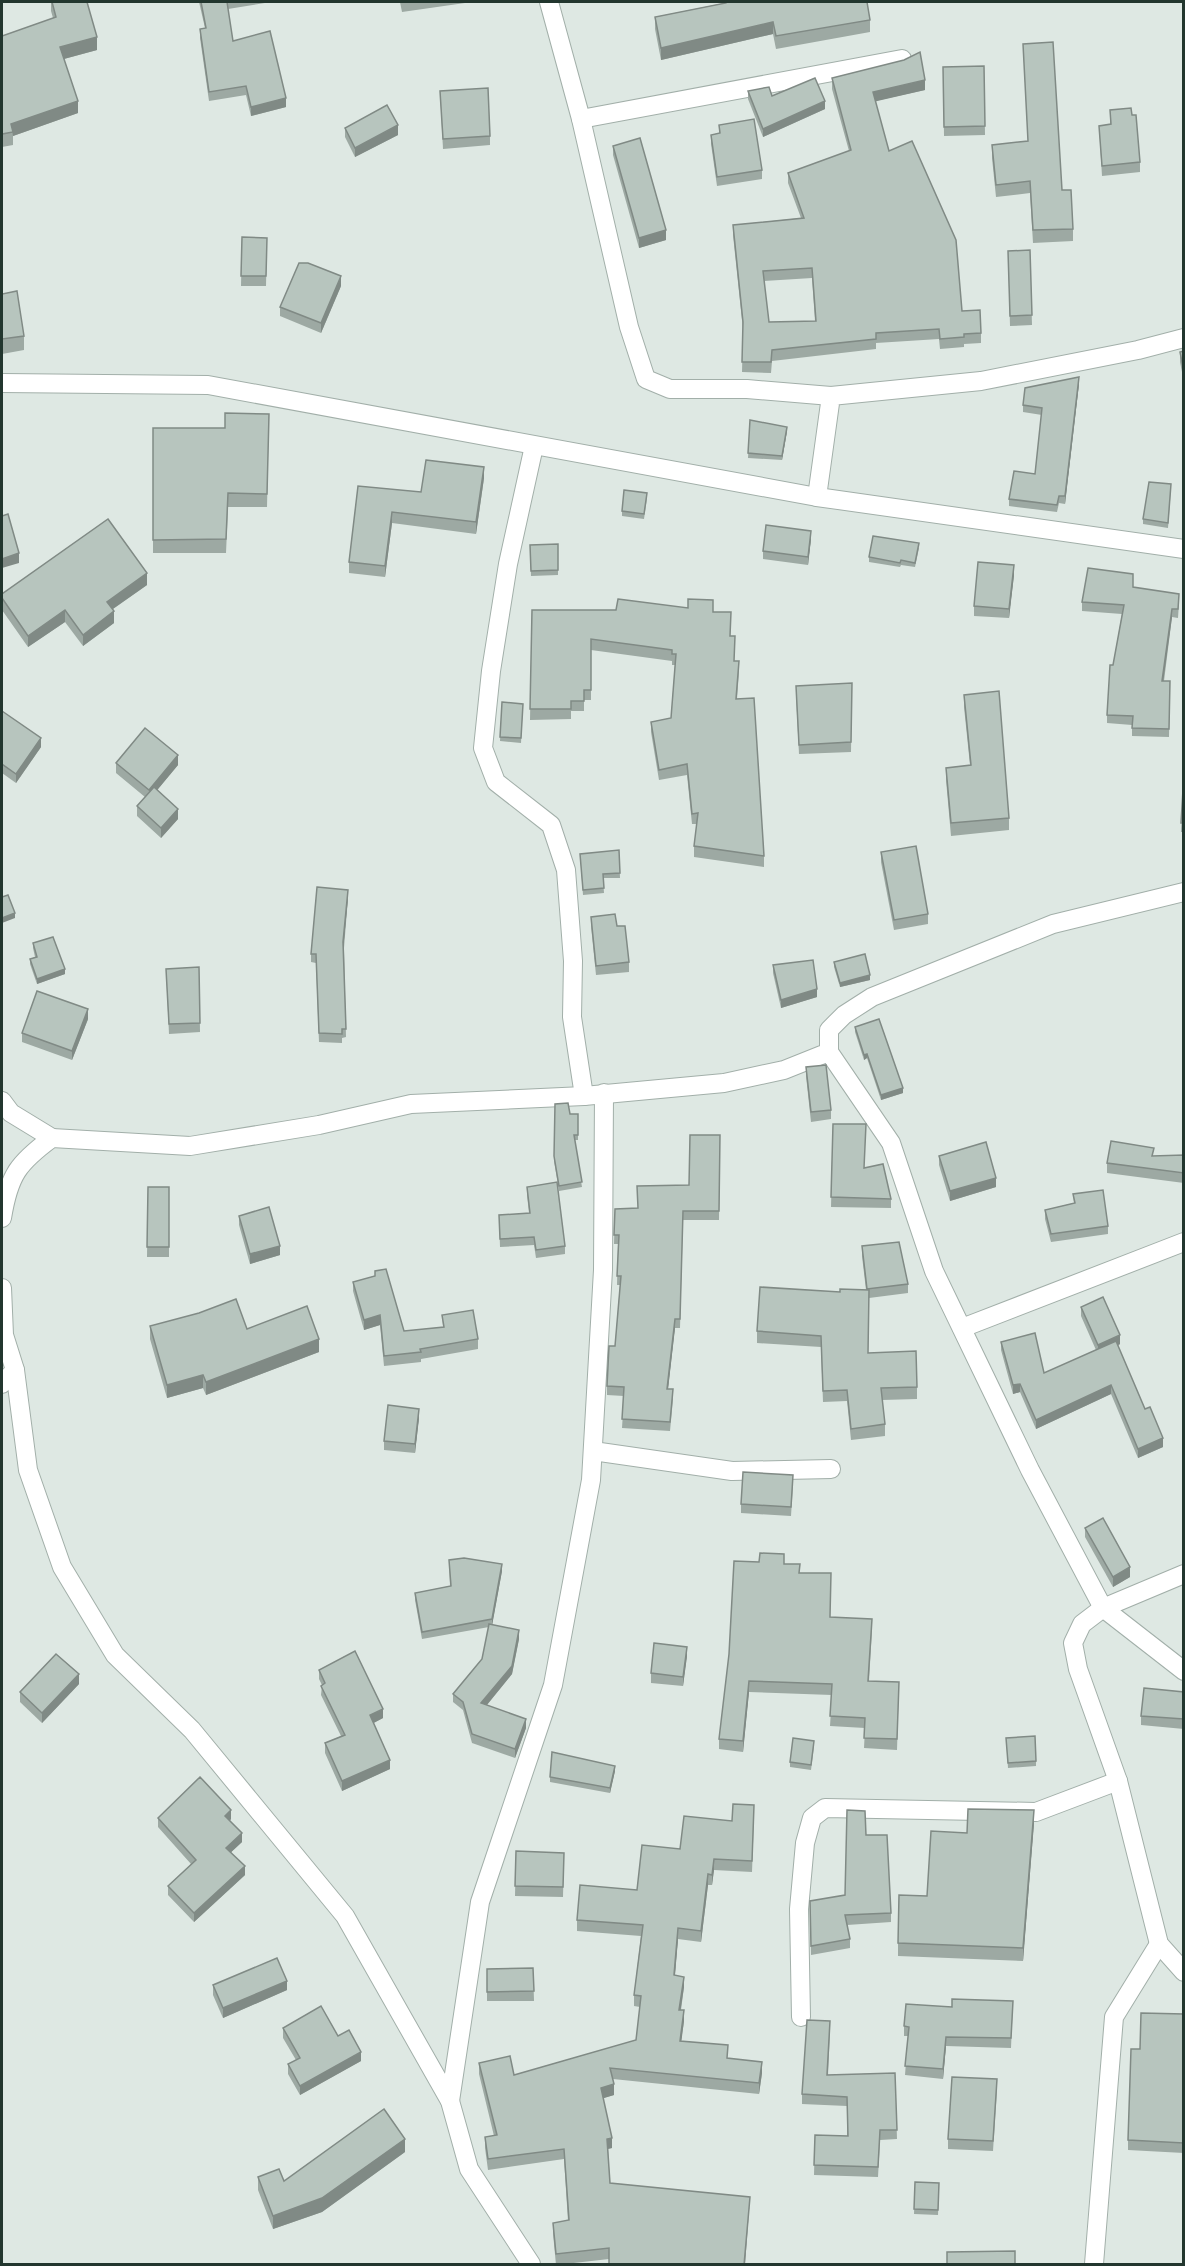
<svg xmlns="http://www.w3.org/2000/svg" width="1185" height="2266" viewBox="0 0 1185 2266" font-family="'Golos Text',sans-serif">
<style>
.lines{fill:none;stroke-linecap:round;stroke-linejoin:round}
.minor-casing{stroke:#a2afa9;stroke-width:20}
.minor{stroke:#fff;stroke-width:18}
.wall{fill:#9da9a3;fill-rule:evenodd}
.shaded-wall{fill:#808a85}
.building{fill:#b7c5be;stroke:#808a85;stroke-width:1.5;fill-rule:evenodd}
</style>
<rect width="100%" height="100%" fill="#dee8e3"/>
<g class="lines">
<!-- minor casing -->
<g class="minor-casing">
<g id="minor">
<path d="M549,2L581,119L629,327L646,379L670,389H747L831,396"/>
<path d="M581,119L902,59"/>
<path d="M2,383L208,385L817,497L1184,549"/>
<path d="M534,446L508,564L491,671L483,748L496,782L551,825L566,870L573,961L572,1017L584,1096"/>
<path d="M817,497L831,396L981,381L1138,350L1184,338"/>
<path d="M829,1052L891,1143L934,1271L1030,1470L1103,1608L1184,1671"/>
<path d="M2,1101L11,1113L52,1138"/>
<path d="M2,1218C9,1175 18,1163 52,1138L190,1146L319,1125L411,1104L584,1096L724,1083L784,1070L829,1052V1030L844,1015L872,997L1053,924L1184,892"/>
<path d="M2,1288L4,1335L15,1370L2,1384"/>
<path d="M962,1328L1184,1242"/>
<path d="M15,1370L28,1470L62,1567L115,1655L192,1730L345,1916L450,2101L469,2169L531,2264"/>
<path d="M593,1451L732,1471L831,1469"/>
<path d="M1184,1574L1103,1608L1082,1624L1073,1643L1078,1669L1118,1781L1159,1944L1184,1972"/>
<path d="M801,2017L799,1909L805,1843L812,1818L825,1808L1036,1812L1118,1781"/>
<path d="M450,2101L480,1902L553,1685L591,1480L603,1270L604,1093"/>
<path d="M1094,2264L1114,2017L1159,1944"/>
</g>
</g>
<!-- minor -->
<use href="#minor" class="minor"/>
</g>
<!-- wall -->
<g class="wall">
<path d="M51,2H87L97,50L64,59L78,113L13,136V145L2,147V36L53,18L51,11Z"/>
<path d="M199,2H271L228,9L233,41L286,107L251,116L246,95L209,101L200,38V29L205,28Z"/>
<path d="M400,2H472L402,12Z"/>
<path d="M724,2H867L870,20V32L776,49L773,34L661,60L655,29V17L724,3Z"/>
<path d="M1023,44L1062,190L1073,229V241L1033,243L1030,193L996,197L992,158V145L1028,141Z"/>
<path d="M984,66L985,135L944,136L943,67Z"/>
<path d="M832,78L925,90L875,101L889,151L962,311L981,333V343L964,344V347L940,349L939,339L876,343V349L772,361L771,373L742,372L743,330L733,235V225L801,218L788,183V173L849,151L832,89ZM812,278L815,321L769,322L764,281Z"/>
<path d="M440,91L490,136V145L443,149Z"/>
<path d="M748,91L772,96L825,109L763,137L748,99Z"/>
<path d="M1110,110L1140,162V172L1102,176L1099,126L1110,124Z"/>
<path d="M719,125L762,170V179L717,186L711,144V135L719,133Z"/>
<path d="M345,128L398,135L355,157L345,137Z"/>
<path d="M613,146L666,240L639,248L613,155Z"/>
<path d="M242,237L267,238L266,286H241Z"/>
<path d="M1030,250L1032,325L1010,326L1008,251Z"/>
<path d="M341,286L321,333L280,316V307Z"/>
<path d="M2,294L24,336V350L2,354Z"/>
<path d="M1184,351V382L1180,362V352Z"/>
<path d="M1079,384L1065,504L1059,503L1057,512L1009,506V499L1035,474L1042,415L1023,412V405Z"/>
<path d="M269,414L267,507H228L226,553H153V428H225Z"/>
<path d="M750,420L787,431L782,460L748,458Z"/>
<path d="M484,478L476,534L392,523L385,577L349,573V562L358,486L421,492Z"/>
<path d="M1171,488L1168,528L1143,524V519Z"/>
<path d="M647,498L644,519L622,516V511Z"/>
<path d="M811,539L808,565L763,559V551Z"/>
<path d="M558,544V575L531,576L530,545Z"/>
<path d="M919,548L915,567L901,565L900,567L869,562V557Z"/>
<path d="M1014,575L1009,618L974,616V606Z"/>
<path d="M147,585L113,609L114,623L83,646L65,622L28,647L2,610V594Z"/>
<path d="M1133,587L1179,603L1178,618L1172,617L1164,681H1170L1169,737L1132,736V725L1107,723V715L1113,665L1122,614L1082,611V602Z"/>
<path d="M532,610L713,612L731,623L730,636L734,661L739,671L737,699L764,856V867L694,857V846L697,824H692L687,775L659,780L651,732V722L671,718L675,665H672V661L591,650V700H584V711H571V719L530,720Z"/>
<path d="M852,683L851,752L799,754L796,695Z"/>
<path d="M964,695L1009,818V830L951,836L946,780V768L970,765L964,707Z"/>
<path d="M502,702L523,704L521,743L500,741Z"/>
<path d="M2,711L41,747L16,783L2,773Z"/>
<path d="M116,763L178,765L157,790L178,819L161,838L137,816V806L145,797L116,773Z"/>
<path d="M1184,773V832H1181Z"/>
<path d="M619,850L620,878H603L604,893L583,895L580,854Z"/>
<path d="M881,852L928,914V924L894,930L881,862Z"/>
<path d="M348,898L344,948L346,1037L342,1038V1043L319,1042L316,963L311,962V954Z"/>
<path d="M591,917L629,962V972L596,975L591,926Z"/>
<path d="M33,943L65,974L37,984L30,964V959L35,957L33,948Z"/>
<path d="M834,962L870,980L840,987L834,967Z"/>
<path d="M773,965L817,997L781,1008L773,973Z"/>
<path d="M199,967L200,1032L169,1034L166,969Z"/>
<path d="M88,1019L72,1060L22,1042V1033Z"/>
<path d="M855,1027L903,1093L881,1100L867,1058L864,1060L855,1032Z"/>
<path d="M806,1067L831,1110V1119L811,1122L806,1076Z"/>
<path d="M555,1104L570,1114H578V1140H574L582,1187L559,1191L554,1161Z"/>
<path d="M833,1124L865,1168L891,1199V1208L831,1207Z"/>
<path d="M720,1135L719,1220H683L680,1328H675L668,1389L673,1399L670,1431L622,1428L624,1396L607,1395V1386L615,1346L620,1285H617L618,1244H614L615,1209L637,1208L689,1185Z"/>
<path d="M1184,1155V1183L1107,1173V1163L1154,1156Z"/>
<path d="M939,1156L996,1187L950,1201L939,1165Z"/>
<path d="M148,1187H169V1257H147Z"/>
<path d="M527,1187L565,1246V1254L536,1258L534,1245L500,1247L499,1215L529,1213L527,1195Z"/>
<path d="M1073,1194L1108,1226V1234L1051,1242L1045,1219V1210L1074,1203Z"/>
<path d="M239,1216L280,1255L250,1264L239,1225Z"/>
<path d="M862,1246L908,1284V1293L869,1298L868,1353L917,1387V1399L882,1400L885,1424V1436L851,1440L847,1401L823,1402L821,1347L757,1343V1331L866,1290L862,1256Z"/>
<path d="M375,1271L404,1331L443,1327L442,1315L478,1339V1349L421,1359V1362L384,1366L380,1325L364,1330L353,1291V1282L375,1276Z"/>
<path d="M1081,1307L1120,1344L1118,1346L1145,1409L1163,1447L1138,1458L1111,1394L1036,1429L1020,1392L1013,1394L1001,1350V1342L1044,1373L1096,1350L1081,1316Z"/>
<path d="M150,1326L247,1329L319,1352L206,1395L203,1388L167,1398L150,1339Z"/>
<path d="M419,1418L415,1453L384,1450V1441Z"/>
<path d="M793,1484L791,1516L741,1513V1504Z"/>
<path d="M1085,1528L1130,1577L1113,1587L1085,1537Z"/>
<path d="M449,1560L502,1571L492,1625L519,1639L512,1674L487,1705L526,1728L515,1758L472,1743L463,1710L453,1702V1694L482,1659L489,1627L422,1639L415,1600V1593L450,1586Z"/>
<path d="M784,1564L800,1573L830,1617L872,1630L869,1681L899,1682L897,1750L864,1748L865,1728L830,1726L832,1695L749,1692L743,1752L719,1749V1739Z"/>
<path d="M687,1656L683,1686L651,1683V1673Z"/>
<path d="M319,1670L383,1718L373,1723L390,1769L342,1791L325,1753V1743L341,1736L321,1695L322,1685L319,1679Z"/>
<path d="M79,1684L42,1723L20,1702V1692Z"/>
<path d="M1184,1692V1729L1141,1725V1716Z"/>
<path d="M1006,1738L1036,1761V1766L1008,1768Z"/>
<path d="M814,1746L811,1770L790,1767V1762Z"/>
<path d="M615,1771L610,1793L550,1782V1777Z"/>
<path d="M754,1816L752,1872L714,1870L712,1885H708L701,1942L678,1939L675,1975L684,1987L681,2010L684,2021L681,2041L728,2058L762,2073L759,2094L613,2079L614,2095L603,2098L612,2148L608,2149L610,2183L750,2208L609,2259L556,2265L553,2233V2223L568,2221L564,2159L488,2170L485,2148V2137L494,2136L479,2074V2063L514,2075L636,2040L640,2007L634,2006V1995L641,1936L577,1931V1920L637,1890L680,1849L732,1821Z"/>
<path d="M158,1818L231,1819L230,1821L242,1842L231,1852L245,1875L194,1922L168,1895V1886L191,1864L158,1827Z"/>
<path d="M1034,1823L1023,1961L898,1956V1943L927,1896Z"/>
<path d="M866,1835L891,1913V1922L847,1925L850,1939V1948L811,1955L810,1901L845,1895Z"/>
<path d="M516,1851L564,1853L563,1897L515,1896Z"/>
<path d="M533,1968L534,2001H487V1969Z"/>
<path d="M213,1985L287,1990L223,2018L213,1995Z"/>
<path d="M1013,2001L1011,2048L946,2046L943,2079L905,2075L908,2036H904V2026L952,2007Z"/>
<path d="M1184,2014V2153L1128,2150V2140L1140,2049Z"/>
<path d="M283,2028L338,2036L361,2061L300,2095L288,2074V2064L296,2060L283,2038Z"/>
<path d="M830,2031L828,2075L895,2073L897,2139L880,2140L878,2177L814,2175L815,2135L847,2136V2106L802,2104V2094Z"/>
<path d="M997,2089L993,2151L948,2149V2139Z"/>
<path d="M405,2152L322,2212L273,2229L258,2190V2177L284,2181Z"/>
<path d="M915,2182L939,2183L938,2215L914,2214Z"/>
</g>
<!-- shaded-wall -->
<g class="shaded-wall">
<path d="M773,22V34L661,60V48Z"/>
<path d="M97,37V50L60,60V47Z"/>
<path d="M925,80V90L873,102V92Z"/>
<path d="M286,98V107L251,116V107Z"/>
<path d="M78,101V113L13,136L11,124Z"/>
<path d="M825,101V109L763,137V129Z"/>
<path d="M398,125V135L355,157V148Z"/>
<path d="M666,230V240L639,248V238Z"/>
<path d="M341,276V286L321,333V323Z"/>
<path d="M1079,377V384L1065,504V496Z"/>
<path d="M787,427V431L782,460V456Z"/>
<path d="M484,467V478L476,534V522Z"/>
<path d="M392,512V523L385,577V566Z"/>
<path d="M811,531V539L808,565V557Z"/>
<path d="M19,553V563L2,568V559Z"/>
<path d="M1014,565V575L1009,618V609Z"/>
<path d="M147,573V585L107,613V602Z"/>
<path d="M1172,609V617L1162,690V681Z"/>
<path d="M65,610V622L28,647V636Z"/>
<path d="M114,611V623L83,646V635Z"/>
<path d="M41,738V747L16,783V774Z"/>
<path d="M178,755V765L149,800V790Z"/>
<path d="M178,809V819L161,838V828Z"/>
<path d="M348,890V898L343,951V942Z"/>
<path d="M15,913V918L2,923V918Z"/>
<path d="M65,969V974L37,984V979Z"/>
<path d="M870,975V980L840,987V983Z"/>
<path d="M817,989V997L781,1008V1000Z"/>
<path d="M88,1009V1019L72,1060V1051Z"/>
<path d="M867,1054V1058L864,1060V1055Z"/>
<path d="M903,1088V1093L881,1100V1095Z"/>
<path d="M996,1178V1187L950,1201V1191Z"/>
<path d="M280,1246V1255L250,1264V1254Z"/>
<path d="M380,1315V1325L364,1330V1320Z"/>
<path d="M675,1319V1328L667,1398V1389Z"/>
<path d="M1120,1335V1344L1098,1354V1345Z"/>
<path d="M319,1339V1352L206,1395V1382Z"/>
<path d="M203,1375V1388L167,1398V1385Z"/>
<path d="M1020,1384V1392L1013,1394V1385Z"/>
<path d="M1111,1385V1394L1036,1429V1420Z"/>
<path d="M419,1409V1418L415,1453V1444Z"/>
<path d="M1163,1438V1447L1138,1458V1449Z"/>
<path d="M502,1564V1571L492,1626V1619Z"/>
<path d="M1130,1567V1577L1113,1587V1577Z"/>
<path d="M519,1630V1639L512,1674L481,1712V1703Z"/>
<path d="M687,1647V1656L683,1686V1677Z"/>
<path d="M79,1674V1684L42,1723V1713Z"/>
<path d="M749,1681V1692L743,1752V1741Z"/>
<path d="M383,1709V1718L370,1725V1715Z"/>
<path d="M526,1719V1728L515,1758V1749Z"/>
<path d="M390,1760V1769L342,1791V1781Z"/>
<path d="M615,1766V1771L610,1793V1788Z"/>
<path d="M231,1810V1819L225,1825V1816Z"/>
<path d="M1034,1810V1823L1023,1961V1948Z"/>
<path d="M242,1833V1842L226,1857V1848Z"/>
<path d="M714,1859V1870L712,1885V1875Z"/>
<path d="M245,1866V1875L194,1922V1913Z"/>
<path d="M708,1874V1885L701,1942V1931Z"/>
<path d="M678,1928V1939L674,1986V1975Z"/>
<path d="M684,1977V1987L679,2020V2010Z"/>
<path d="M287,1981V1990L223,2018V2008Z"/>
<path d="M684,2010V2021L680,2052V2041Z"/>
<path d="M946,2037V2046L943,2079V2069Z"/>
<path d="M361,2052V2061L300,2095V2086Z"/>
<path d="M762,2062V2073L759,2094V2083Z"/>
<path d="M614,2084V2095L601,2099V2088Z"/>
<path d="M612,2138V2148L607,2149V2139Z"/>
<path d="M405,2139V2152L322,2212L273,2229V2216Z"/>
<path d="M750,2197L745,2265H744Z"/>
</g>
<!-- building -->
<g class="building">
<path d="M52,2H87L97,37L60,47L78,101L11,124L13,132L2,134V36L56,17Z"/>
<path d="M201,2H227L233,41L270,31L286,98L251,107L246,86L209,92L200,29L206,28Z"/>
<path d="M726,2H867L870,20L776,36L773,22L661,48L655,17L726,3Z"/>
<path d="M1053,42L1062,190H1071L1073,229L1033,230L1030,181L996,185L992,145L1028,141L1023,44Z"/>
<path d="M920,52L925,80L873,92L889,151L912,141L956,240L962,311L980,310L981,333L964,334V337L940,339L939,329L876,333V339L772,350L771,362H742L743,322L733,225L804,218L788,173L851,150L832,78L904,60ZM812,268L816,321L769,322L763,271Z"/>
<path d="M984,66L985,126L944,127L943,67Z"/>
<path d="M815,78L825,101L763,129L748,91L769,87L772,96Z"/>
<path d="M488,88L490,136L443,139L440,91Z"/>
<path d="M387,105L398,125L355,148L345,128Z"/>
<path d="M1131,108L1132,115H1136L1140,162L1102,166L1099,126L1111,124L1110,110Z"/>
<path d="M754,119L762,170L717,177L711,135L720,133L719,125Z"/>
<path d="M640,138L666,230L639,238L613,146Z"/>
<path d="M242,237L267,238L266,276H241Z"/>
<path d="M1030,250L1032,315L1010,316L1008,251Z"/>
<path d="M299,263H308L341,276L321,323L280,307Z"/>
<path d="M17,291L24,336L2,339V294Z"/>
<path d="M1184,351V372L1180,352Z"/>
<path d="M1079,377L1065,496H1059L1057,505L1009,499L1014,471L1035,474L1042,408L1023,405L1025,388Z"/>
<path d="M225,413L269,414L267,494L228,493L226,539L153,540V428H225Z"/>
<path d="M750,420L787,427L782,456L748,453Z"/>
<path d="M426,460L484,467L476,522L392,512L385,566L349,562L358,486L421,492Z"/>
<path d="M1149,482L1171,484L1168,523L1143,519Z"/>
<path d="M624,490L647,493L644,514L622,511Z"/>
<path d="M8,514L19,553L2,559V516Z"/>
<path d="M108,519L147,573L107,602L114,611L83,635L65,610L28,636L2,598V594Z"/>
<path d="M766,525L811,531L808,557L763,551Z"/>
<path d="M873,536L919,543L915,563L901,560L900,563L869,557Z"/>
<path d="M558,544V570L531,571L530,545Z"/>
<path d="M978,562L1014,565L1009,609L974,606Z"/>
<path d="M1088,568L1133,574V587L1179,594L1178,609H1172L1162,681H1170L1169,729L1132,728L1133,716L1107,715L1110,665H1113L1124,605L1082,602Z"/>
<path d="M618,599L688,608V599L713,600V612H731L730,636H735L734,661H739L736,699L754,698L764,856L694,846L698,813L692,814L687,764L659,770L651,722L671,718L676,654H672V650L591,639V690H584V701H571V709H530L532,610H616Z"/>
<path d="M852,683L851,742L799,745L796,686Z"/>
<path d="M999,691L1009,818L951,823L946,768L971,765L964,695Z"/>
<path d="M502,702L523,704L521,738L500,737Z"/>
<path d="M2,711L41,738L16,774L2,764Z"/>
<path d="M145,728L178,755L149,790L116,763Z"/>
<path d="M1184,773V823H1181Z"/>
<path d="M154,787L178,809L161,828L137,806Z"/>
<path d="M916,846L928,914L894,920L881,852Z"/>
<path d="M619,850L620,873L603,874L604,888L583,890L580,854Z"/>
<path d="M317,887L348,890L343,942L346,1029H342V1034L319,1033L316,954H311Z"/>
<path d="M8,895L15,913L2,918V897Z"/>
<path d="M615,914L617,926H625L629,962L596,966L591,917Z"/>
<path d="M53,937L65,969L37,979L30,959L37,957L33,943Z"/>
<path d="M865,954L870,975L840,983L834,962Z"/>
<path d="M813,960L817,989L781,1000L773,965Z"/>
<path d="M199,967L200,1023L169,1024L166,969Z"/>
<path d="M37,991L88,1009L72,1051L22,1033Z"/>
<path d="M879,1019L903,1088L881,1095L867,1054L864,1055L855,1027Z"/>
<path d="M826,1065L831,1110L811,1112L806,1067Z"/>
<path d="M568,1103L570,1114H578V1135H574L582,1182L559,1186L554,1156L555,1104Z"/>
<path d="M833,1124H866L864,1168L883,1164L891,1199L831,1197Z"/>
<path d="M690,1135H720L719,1211H683L680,1319H675L667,1389H673L670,1422L622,1419L624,1387L607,1386L609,1346H615L621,1276H617L619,1235H614L615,1209L638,1208L637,1186L689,1185Z"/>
<path d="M1111,1141L1154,1148L1152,1156L1184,1155V1173L1107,1163Z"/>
<path d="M986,1142L996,1178L950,1191L939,1156Z"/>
<path d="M557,1182L565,1246L536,1250L534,1237L500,1239L499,1215L530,1213L527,1187Z"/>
<path d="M148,1187H169V1247H147Z"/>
<path d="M1103,1190L1108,1226L1051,1234L1045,1210L1075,1203L1073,1194Z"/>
<path d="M269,1207L280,1246L250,1254L239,1216Z"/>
<path d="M899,1242L908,1284L867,1289L862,1246Z"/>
<path d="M386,1269L404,1331L444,1327L442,1315L473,1310L478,1339L420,1349L421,1352L384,1356L380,1315L364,1320L353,1282L375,1276V1271Z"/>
<path d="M760,1287L840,1292V1289L869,1290L868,1353L916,1351L917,1387L881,1388L885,1424L851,1429L847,1390L823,1391L821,1336L757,1331Z"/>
<path d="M1103,1297L1120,1335L1098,1345L1081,1307Z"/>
<path d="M236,1299L247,1329L307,1306L319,1339L206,1382L203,1375L167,1385L150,1326L199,1313Z"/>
<path d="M1035,1333L1044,1373L1116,1341L1145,1409L1150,1407L1163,1438L1138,1449L1111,1385L1036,1420L1020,1384L1013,1385L1001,1342Z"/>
<path d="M388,1405L419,1409L415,1444L384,1441Z"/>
<path d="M743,1472L793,1475L791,1507L741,1504Z"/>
<path d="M1103,1518L1130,1567L1113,1577L1085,1528Z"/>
<path d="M760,1553L784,1554V1564H800L799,1573H831L830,1617L872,1619L868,1681L899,1682L897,1739L864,1738L865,1718L830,1716L832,1684L749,1681L743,1741L719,1739L729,1654L734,1561L759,1562Z"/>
<path d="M464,1558L502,1564L492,1619L422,1632L415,1593L451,1586L449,1560Z"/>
<path d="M489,1624L519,1630L512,1666L481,1703L526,1719L515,1749L472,1734L463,1702L453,1694L482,1659Z"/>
<path d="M654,1643L687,1647L683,1677L651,1673Z"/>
<path d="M355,1651L383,1709L370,1715L390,1760L342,1781L325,1743L345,1735L321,1686L325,1683L319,1670Z"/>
<path d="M56,1654L79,1674L42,1713L20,1692Z"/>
<path d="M1144,1688L1184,1692V1719L1141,1716Z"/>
<path d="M1035,1736L1036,1761L1008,1763L1006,1738Z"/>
<path d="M793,1738L814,1741L811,1765L790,1762Z"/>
<path d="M552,1752L615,1766L610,1788L550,1777Z"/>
<path d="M200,1777L231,1810L225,1816L242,1833L226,1848L245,1866L194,1913L168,1886L196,1860L158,1818Z"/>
<path d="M733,1804L754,1805L752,1861L714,1859L712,1875L708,1874L701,1931L678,1928L674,1975L684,1977L679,2010H684L680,2041L728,2045L727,2058L762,2062L759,2083L610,2068L614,2084L601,2088L612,2138L607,2139L610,2183L750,2197L744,2265H609V2248L556,2254L553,2223L569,2220L564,2149L488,2159L485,2137L497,2135L479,2063L510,2056L514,2075L636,2040L641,1996L634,1995L643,1925L577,1920L580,1885L637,1890L642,1845L680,1849L684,1816L732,1821Z"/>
<path d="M968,1809L1034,1810L1023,1948L898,1943L899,1895L927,1896L931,1831L967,1833Z"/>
<path d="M847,1810L865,1811L866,1835H887L891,1913L845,1915L850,1939L811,1946L810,1901L845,1895Z"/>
<path d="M516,1851L564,1853L563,1887L515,1886Z"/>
<path d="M277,1958L287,1981L223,2008L213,1985Z"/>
<path d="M533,1968L534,1991L487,1992V1969Z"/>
<path d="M952,1999L1013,2001L1011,2038L946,2037L943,2069L905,2066L909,2027L904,2026L906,2004L952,2007Z"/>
<path d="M321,2006L338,2036L349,2030L361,2052L300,2086L288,2064L300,2058L283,2028Z"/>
<path d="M1141,2013L1184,2014V2143L1128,2140L1131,2049H1140Z"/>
<path d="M807,2020L830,2021L827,2075L895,2073L897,2130H880L878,2167L814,2165L815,2135L848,2136L847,2097L802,2094Z"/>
<path d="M952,2077L997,2079L993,2141L948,2139Z"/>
<path d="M384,2109L405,2139L322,2198L273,2216L258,2177L279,2169L284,2181Z"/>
<path d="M915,2182L939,2183L938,2210L914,2209Z"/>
<path d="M1015,2251V2265H947V2252Z"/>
</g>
<!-- border -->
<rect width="1185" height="2266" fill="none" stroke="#22362e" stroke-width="6"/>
</svg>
